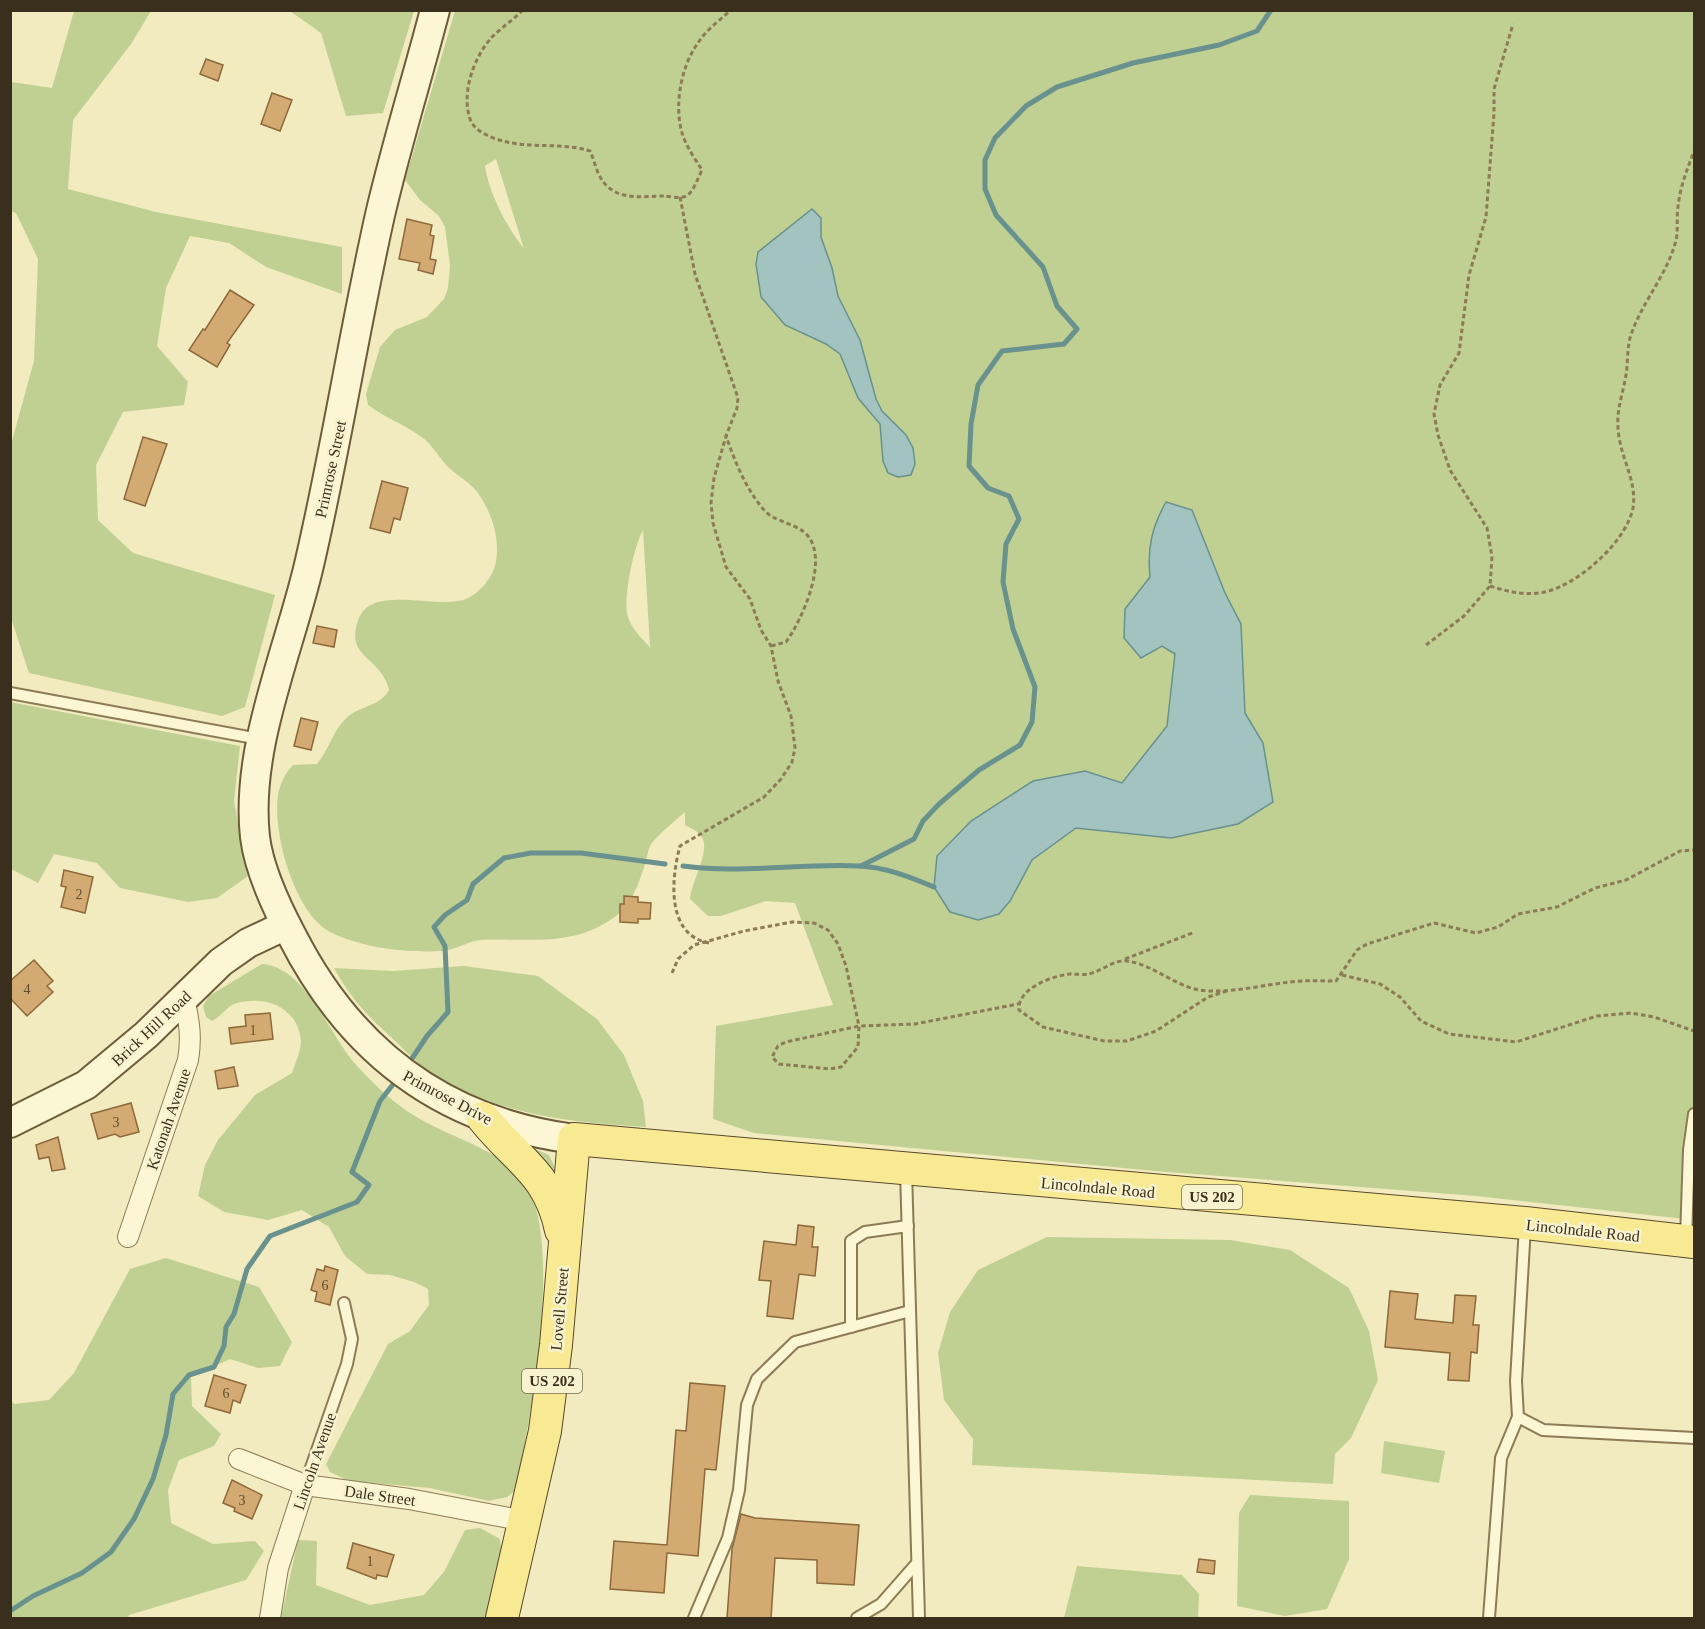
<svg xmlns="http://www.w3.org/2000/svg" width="1705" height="1629" viewBox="0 0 1705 1629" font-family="Georgia,serif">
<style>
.green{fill:#bfd092;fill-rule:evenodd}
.water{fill:#a2c3bf;stroke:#69918e;stroke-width:1.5}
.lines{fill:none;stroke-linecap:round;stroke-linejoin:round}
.stream{stroke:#69918e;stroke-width:5}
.building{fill:#d3aa71;stroke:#8d683a;stroke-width:1.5}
.service-casing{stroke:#8c7b56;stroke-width:14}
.minor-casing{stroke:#8c7b56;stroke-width:22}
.secondary-casing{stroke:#6d5c39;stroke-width:32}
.primary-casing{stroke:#59482b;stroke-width:34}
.path{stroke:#8c7b56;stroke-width:3;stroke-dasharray:4.5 3;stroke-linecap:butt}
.service{stroke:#fbf6d3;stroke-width:10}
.minor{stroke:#fbf6d3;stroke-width:20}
.secondary{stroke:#fbf6d3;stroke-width:28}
.primary{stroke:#f8e993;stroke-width:32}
.labels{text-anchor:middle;stroke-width:5;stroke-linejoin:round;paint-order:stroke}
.number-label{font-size:14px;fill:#604e31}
.shield{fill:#f8f3cf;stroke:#736a52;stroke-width:1.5}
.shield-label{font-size:15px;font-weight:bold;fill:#3a2f1c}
.street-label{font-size:16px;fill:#3a2f1c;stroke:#f8f3cf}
</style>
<rect width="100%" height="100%" fill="#f1ebbf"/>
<!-- green -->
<g class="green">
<path d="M74,11H151L131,44L73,120L68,189L156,212L342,247V294L266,267L229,243L190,236L166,288L157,346L188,382L184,405L123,412L96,465L98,520L133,553L275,595L245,707L222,716L29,673L11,618L10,448L34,361L38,259L16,213L11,211V82L52,88Z"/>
<path d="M290,11H414L383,113L346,116L321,33Z"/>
<path d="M455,11H1694V1220L1476,1196L1155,1171L754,1133L713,1119L716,1026L833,1005L795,903L766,901L721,916H708L690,899C691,882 712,849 701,836C698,831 690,828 685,825V812C677,819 658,835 652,843C648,848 647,858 645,864C634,898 627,914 594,929C559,945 517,938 481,940C468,941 456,950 442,951C407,953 362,948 330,932C302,917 285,867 280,838C276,812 273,786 293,765L317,764C330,749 333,728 350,715C364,705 380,706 389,690C381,655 343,659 359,618C373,584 438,610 466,599C480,593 493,577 496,562C500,538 492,513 478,493C470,482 456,475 447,466C439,457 432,445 423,438C406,425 385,418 368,405L366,394L380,347L395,330L427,317L444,299L448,288L450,265L445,227L439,216L420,200L405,180ZM496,159L524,249C507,227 489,194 485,166ZM643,530L650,646L651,648C642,639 629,626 627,613C624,594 634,546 643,530Z"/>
<path d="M10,702L240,746L234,801L248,876L217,898L188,902L120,888L97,863L54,854L38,883L11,869Z"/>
<path d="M262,964C307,967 330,1038 358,1067C376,1086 396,1106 420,1119C451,1137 489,1147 516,1171C570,1218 529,1424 516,1490L507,1497L489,1501L430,1488L349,1481L330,1472L326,1464L388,1344L410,1331L429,1305L428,1289L414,1282L390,1275L367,1274L345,1256L329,1227L302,1210L268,1220L224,1212L198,1196L205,1165L218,1140L255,1095L292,1073C295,1064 301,1051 301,1041C298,1007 265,994 234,1004C227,1007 220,1017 212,1021L206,1017L203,1006L209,996Z"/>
<path d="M464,966L538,976L597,1019L624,1055L643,1101L646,1127C573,1123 501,1115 437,1077C421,1068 406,1051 392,1038C368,1017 349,996 334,968L393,971Z"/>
<path d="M535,1149L549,1155L554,1166V1180L530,1150Z"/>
<path d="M1047,1237L1230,1240L1290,1250L1349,1288L1369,1331L1378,1380L1351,1438L1335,1454L1333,1484L972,1465L973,1439L944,1400L938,1353L950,1312L978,1270Z"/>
<path d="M166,1258L259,1287L292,1342L280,1366L258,1368L230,1359L191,1377L192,1406L221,1434L214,1446L179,1460L168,1490L171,1523L213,1544L255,1541L264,1551L246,1580L129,1615L128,1618H11V1401L14,1404L49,1400L74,1373L130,1269Z"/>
<path d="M1384,1441L1445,1451L1439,1483L1381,1473Z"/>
<path d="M1250,1495L1349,1501V1559L1327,1609L1285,1616L1237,1606L1239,1513Z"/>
<path d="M480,1528L500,1539L503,1566L486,1618H281L298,1540L317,1541L316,1585L370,1605L424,1595L444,1572L465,1530Z"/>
<path d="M1077,1566L1182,1575L1199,1594L1198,1618H1064Z"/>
</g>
<!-- water -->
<g class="water">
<path d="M812,209L821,218V237L832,268L838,296L860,340L876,399L882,411L906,435L913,448L915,464L911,475L898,477L888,473L883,461L880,424L858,398L840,354L826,344L785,325L761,297L756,264L758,252Z"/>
<path d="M1166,502L1192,510L1225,593L1241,624L1245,713L1263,743L1273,802L1238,824L1171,838L1076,828L1032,860L1010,901L999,914L978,920L950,912L934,887L937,856L971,821L1033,781L1085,771L1122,783L1167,726L1175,654L1162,646L1141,658L1124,638L1125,609L1150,577C1147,548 1152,527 1166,502Z"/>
</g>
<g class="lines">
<!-- stream -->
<g class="stream">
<path d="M683,866C741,874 800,863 859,866C885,867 910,877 934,887"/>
<path d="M861,866L914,839L923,821L939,804L979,770L1020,745L1032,722L1035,687L1013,629L1003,582L1006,544L1019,519L1009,496L988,488L969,466L971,424L978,385L1002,351L1064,344L1077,329L1057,306L1043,267L996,215L985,189V160L995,138L1026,106L1057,87L1133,63L1219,45L1257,31L1271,10"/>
<path d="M407,1066L427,1036L448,1012L445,946L434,927L445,915L467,900L473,884L504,858L531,853H581L665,864"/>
<path d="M10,1611L33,1596L82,1573L111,1552L134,1519L153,1479L166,1435L173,1394L189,1375L214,1367L224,1346L226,1327L234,1314L247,1269L270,1236L357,1202L369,1185L352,1172L380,1101L398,1078"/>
</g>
</g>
<!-- building -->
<g class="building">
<path d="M206,59L223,65L218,81L200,74Z"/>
<path d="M272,93L292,100L280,131L261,124Z"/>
<path d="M407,219L432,225L430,235L434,236L430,259L436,260L433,274L418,270L420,263L399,259Z"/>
<path d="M230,290L254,305L227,343L230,345L217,367L189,350L203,329L205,330Z"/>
<path d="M143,437L167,444L145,506L124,499Z"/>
<path d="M382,481L408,488L400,520L394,518L390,533L370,528Z"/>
<path d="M317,626L337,630L334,647L313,643Z"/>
<path d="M301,718L318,722L311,750L294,746Z"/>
<path d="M64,870L93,877L85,913L61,907L66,887L61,886Z"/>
<path d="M624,896L638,897V902L651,903L650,919H638V923L620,922V904H624Z"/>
<path d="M34,960L53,981L47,986L53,992L27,1016L10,998V981Z"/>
<path d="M270,1013L273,1039L231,1044L229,1028L246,1026L245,1015Z"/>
<path d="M234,1067L238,1086L218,1089L215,1071Z"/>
<path d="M131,1103L139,1132L120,1137L115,1134L98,1139L91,1114Z"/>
<path d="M58,1137L65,1169L52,1171L49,1157L39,1159L36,1145Z"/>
<path d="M798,1225L814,1227L812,1247H818L815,1276L799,1274L793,1319L767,1316L771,1281L759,1280L764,1241L796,1245Z"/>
<path d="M325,1266L338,1270L330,1305L315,1301L317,1292L311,1290L317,1269L324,1271Z"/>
<path d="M1390,1291L1418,1294L1415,1319L1453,1323L1455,1295L1476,1296L1473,1325H1479L1477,1353L1471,1352L1469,1381L1448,1380L1450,1353L1385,1347Z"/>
<path d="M214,1375L246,1385L240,1403L233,1400L230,1413L205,1406Z"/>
<path d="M690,1383L725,1386L716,1470L705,1469L698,1556L667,1553L664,1593L610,1589L614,1541L667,1545L676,1430L686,1431Z"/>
<path d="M232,1480L262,1495L252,1519L234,1511L235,1508L223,1503Z"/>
<path d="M741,1514L755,1518L859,1525L854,1585L817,1583V1560L775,1558L771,1618H727L732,1549Z"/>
<path d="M353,1543L394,1555L387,1577L377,1575L376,1579L347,1568Z"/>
<path d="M1199,1559L1215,1561L1214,1574L1197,1572Z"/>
</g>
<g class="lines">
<!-- service casing -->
<g class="service-casing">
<g id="service">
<path d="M10,693L259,739"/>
<path d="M906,1171L919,1618"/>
<path d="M1525,1226L1516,1381L1518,1417L1543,1430L1694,1438"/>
<path d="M1686,1238L1689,1150L1694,1114"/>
<path d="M851,1327V1241L865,1232L908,1226"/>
<path d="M305,1485L347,1364L352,1339L344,1303"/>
<path d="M694,1618L728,1538L739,1490L747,1405L757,1379L795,1342L910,1311"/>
<path d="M857,1618L881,1604L917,1563"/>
<path d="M1489,1618L1501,1458L1518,1417"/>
</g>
</g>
<!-- minor casing -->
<g class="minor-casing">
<g id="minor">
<path d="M128,1237L188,1060C192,1037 189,1020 184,998"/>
<path d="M239,1459L305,1485L409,1499L525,1521"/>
<path d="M270,1618L278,1568L305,1485"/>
</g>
</g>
<!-- secondary casing -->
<g class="secondary-casing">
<g id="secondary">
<path d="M435,10C417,79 396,146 380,215C354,331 336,449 309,565C289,651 245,748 255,837C259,870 276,906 292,936C351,1052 444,1122 574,1139"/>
<path d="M10,1123L86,1085L146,1035L221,962L248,943L286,925"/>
</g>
</g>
<!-- primary casing -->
<g class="primary-casing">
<g id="primary">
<path d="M483,1118C516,1160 549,1172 561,1230"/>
<path d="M502,1618L545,1431L556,1345L574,1139L1525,1223L1694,1242"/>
</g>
</g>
<!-- path -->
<g class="path">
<path d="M523,10C513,20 501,28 492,37C474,57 461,92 470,119C474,131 491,138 503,141C532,149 562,142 590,151C595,162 597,176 606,185C621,201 645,196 664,196C671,196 681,200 688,195C694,190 698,178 702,170C695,159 686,146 682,133C674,105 681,66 698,43C706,30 720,20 731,10"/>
<path d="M680,197L695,274L738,398L737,408L726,436"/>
<path d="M1490,586C1506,591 1521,595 1539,593C1574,589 1626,543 1633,508C1637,483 1623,462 1619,437C1615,411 1622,399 1626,375C1628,363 1627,350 1630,338C1640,305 1665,278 1675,244C1679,233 1676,219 1678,207C1680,187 1687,170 1694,151"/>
<path d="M1426,645L1464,616L1490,586L1492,557L1487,528L1450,470L1438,435L1434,414L1440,385L1459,353L1469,275L1486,217L1494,113V89L1513,24"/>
<path d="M709,943C666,935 671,879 680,846L764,797L781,779L792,762L795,748L791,716L778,681L771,646L761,630L750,599L726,567L713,523L711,503L714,478L726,436C735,462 746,489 764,510C773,521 793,523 804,532C832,555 802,620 786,642L771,646"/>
<path d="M1125,959L1195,932"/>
<path d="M672,973L678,959L694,945L744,931L792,922L814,923L828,930L838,944L846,966L859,1026L858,1047L841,1067L830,1069L779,1064L772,1057L778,1046L786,1042L859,1026L915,1024L1018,1004"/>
<path d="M1342,975L1380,984L1400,997L1421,1021L1449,1034L1516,1042L1597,1016L1631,1013L1654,1017L1694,1031"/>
<path d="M1227,991L1208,997L1156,1031L1127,1041H1104L1043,1027L1019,1010C1017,989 1051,976 1070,974C1076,974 1083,975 1088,974C1101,972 1114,959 1127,961C1156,965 1178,990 1208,991C1236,992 1263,985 1290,982C1305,980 1321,981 1336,981L1357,950L1367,944L1434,923L1476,933L1498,927L1518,914L1557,907L1595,888L1626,880L1680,851L1694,850"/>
</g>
<!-- service -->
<use href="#service" class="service"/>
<!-- minor -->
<use href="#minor" class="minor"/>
<!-- secondary -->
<use href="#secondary" class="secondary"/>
<!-- primary -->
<use href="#primary" class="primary"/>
</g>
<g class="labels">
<!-- number labels -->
<g class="number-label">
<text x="79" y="899">2</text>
<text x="27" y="994">4</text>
<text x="253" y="1035">1</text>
<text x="116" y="1127">3</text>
<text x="325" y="1290">6</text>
<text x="226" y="1398">6</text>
<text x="242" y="1505">3</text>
<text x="370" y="1566">1</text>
</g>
<!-- shield labels -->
<g class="shield">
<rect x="1182" y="1185" width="60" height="24" rx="4.5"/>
<rect x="522" y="1369" width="60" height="24" rx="4.5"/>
</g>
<g class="shield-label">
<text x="1212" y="1202">US 202</text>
<text x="552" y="1386">US 202</text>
</g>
<!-- street labels -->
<g class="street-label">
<text transform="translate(330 469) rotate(-78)" y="6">Primrose Street</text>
<text transform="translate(151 1028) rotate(-43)" y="6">Brick Hill Road</text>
<text transform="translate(448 1097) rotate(28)" y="6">Primrose Drive</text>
<text transform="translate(168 1119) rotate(-71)" y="6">Katonah Avenue</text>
<text transform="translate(1098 1187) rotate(5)" y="6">Lincolndale Road</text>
<text transform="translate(1583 1230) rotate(6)" y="6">Lincolndale Road</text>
<text transform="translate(559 1309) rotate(-85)" y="6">Lovell Street</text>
<text transform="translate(314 1461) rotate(-71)" y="6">Lincoln Avenue</text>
<text transform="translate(380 1495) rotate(8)" y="6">Dale Street</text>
</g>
</g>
<!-- border -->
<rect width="1705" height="1629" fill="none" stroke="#3a2f1c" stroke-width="24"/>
</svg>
